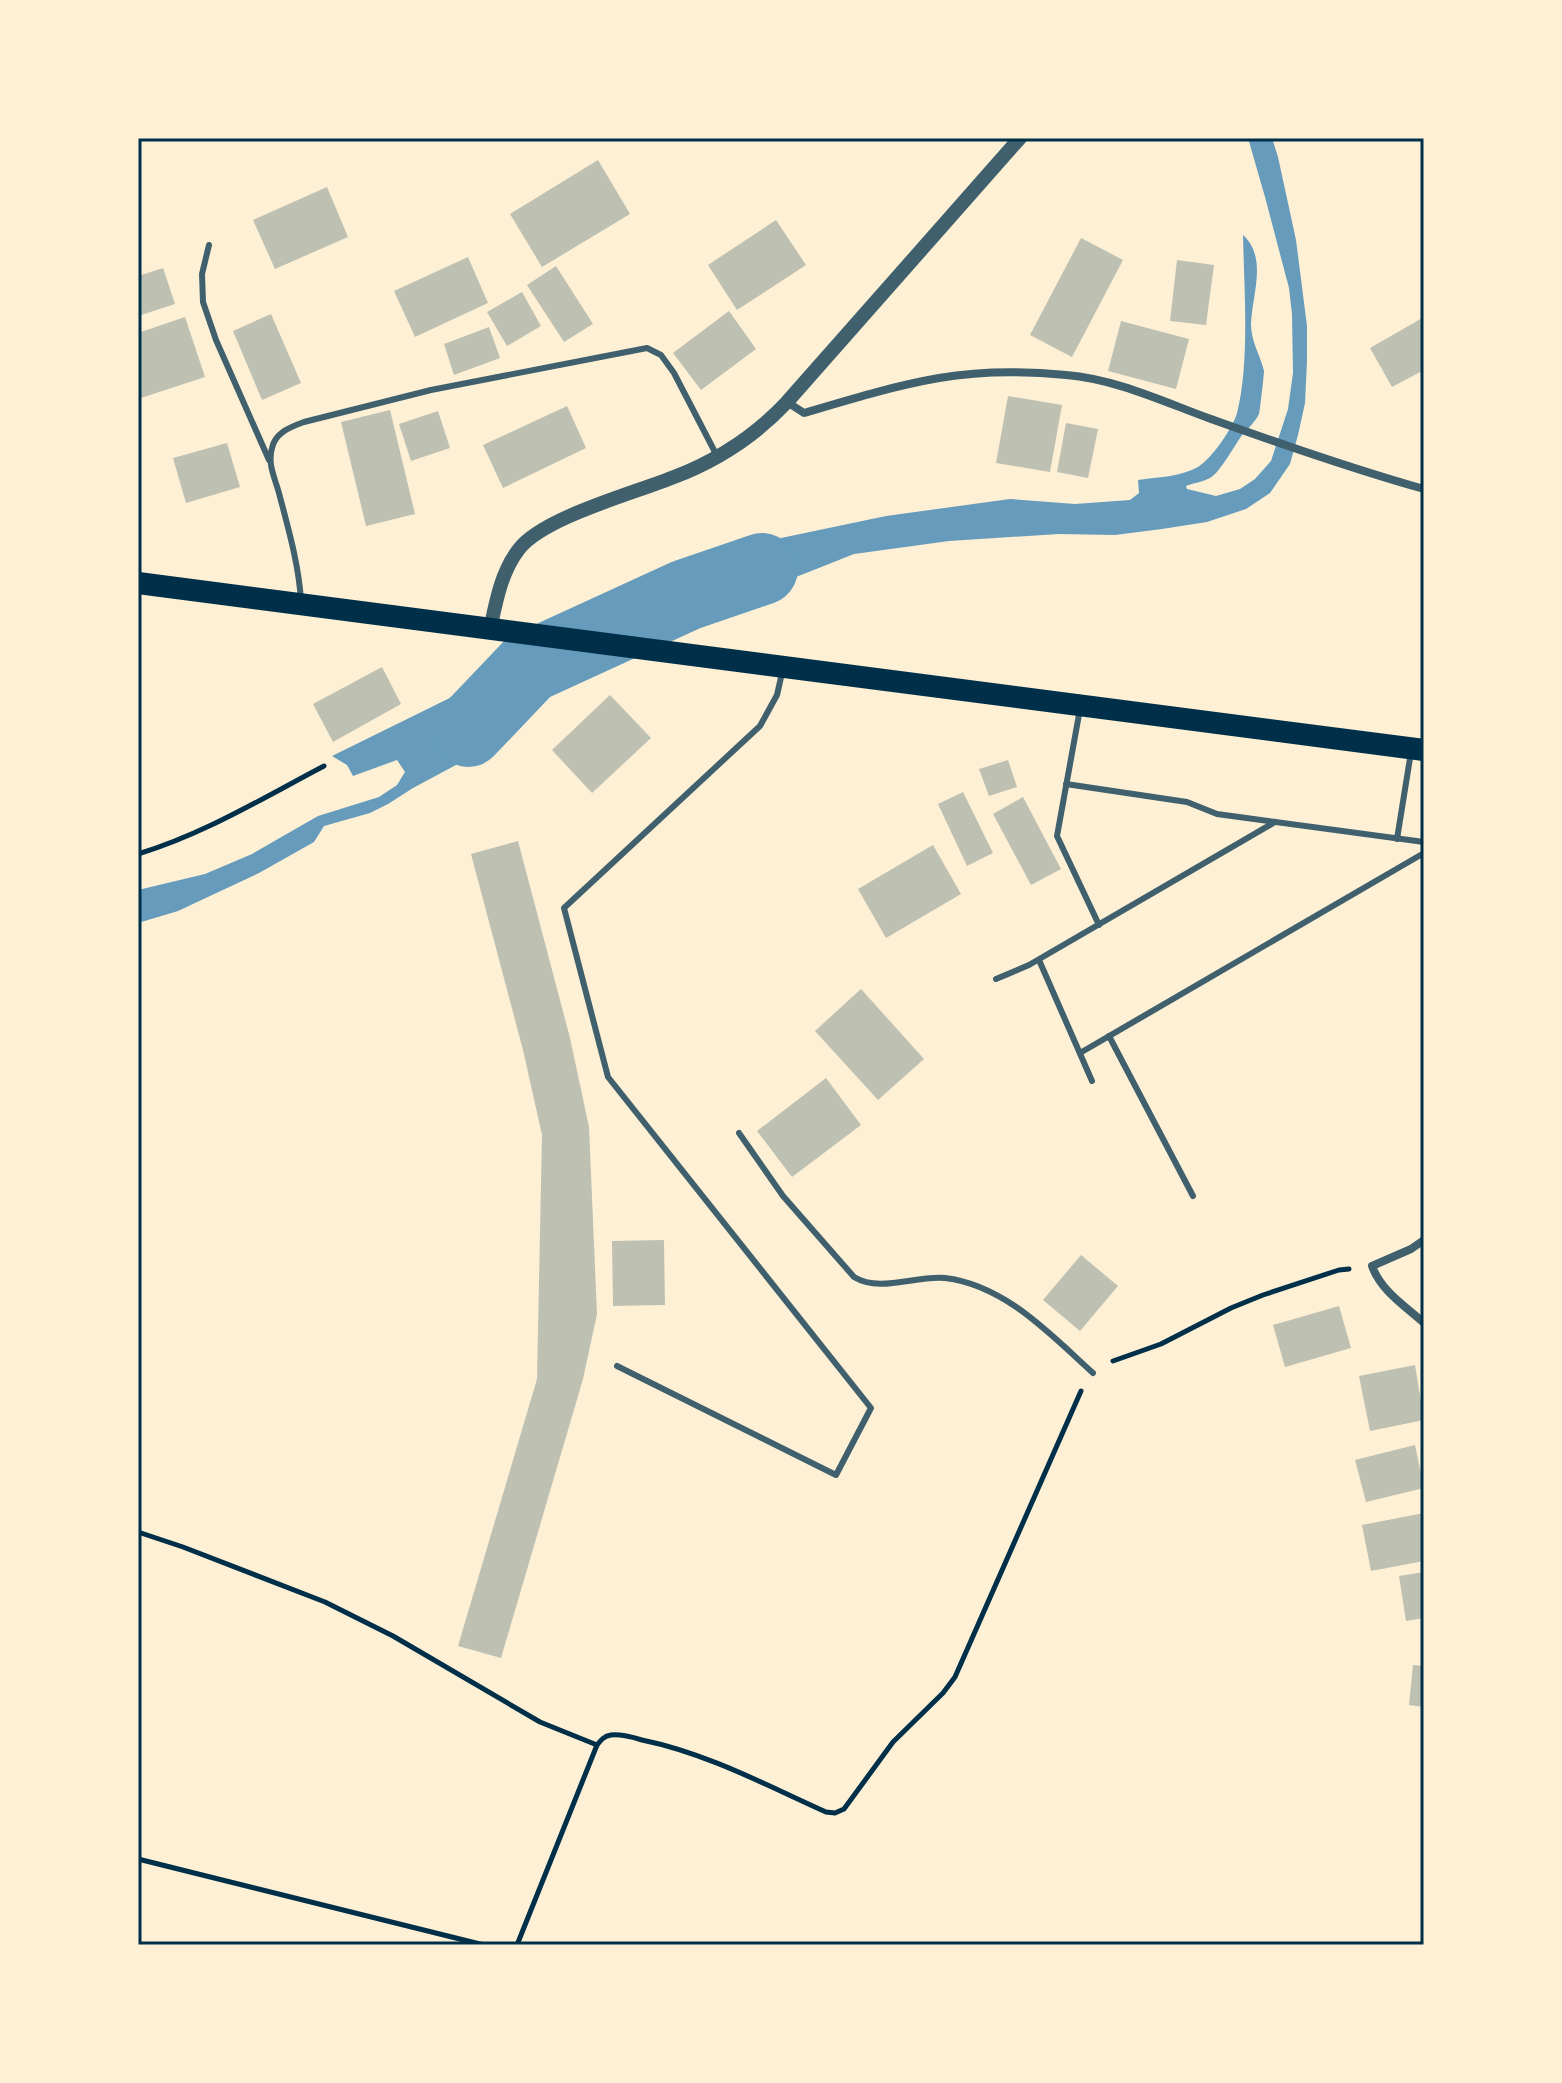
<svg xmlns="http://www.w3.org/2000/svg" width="1562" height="2083" viewBox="0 0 1562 2083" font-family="Poppins,sans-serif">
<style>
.water{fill:#669bbc}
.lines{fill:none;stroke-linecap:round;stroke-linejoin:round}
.river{stroke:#669bbc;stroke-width:72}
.building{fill:#bec0b2}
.path{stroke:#003049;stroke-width:5}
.service{stroke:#3f606c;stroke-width:6}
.minor{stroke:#3f606c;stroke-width:8}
.tertiary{stroke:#3f606c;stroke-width:14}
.trunk{stroke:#003049;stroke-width:22}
.neatline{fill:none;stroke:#003049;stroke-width:3}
</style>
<rect width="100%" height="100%" fill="#fdf0d5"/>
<!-- water -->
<g class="water">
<path d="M1248,138H1272L1278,157L1296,240L1307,326V361L1305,403L1298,435L1290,464L1270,493L1246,509L1207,522L1162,529L1115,535L1059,534L949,541L854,554L713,610L626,597L669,569L703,566L743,557L781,538L886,516L1010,499L1075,504L1130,500L1139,493L1138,480C1158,477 1180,477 1198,467C1212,458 1233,428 1237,413C1250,362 1244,288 1243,235C1268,258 1252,294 1251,324C1251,342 1260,354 1264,371C1264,374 1260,411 1259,414C1256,421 1248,428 1243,434C1235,444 1220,473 1210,478C1203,482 1193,483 1186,486L1187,489L1216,496L1240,489L1255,479L1271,461L1288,409L1293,373L1292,314L1289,288L1265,197Z"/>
<path d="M504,657L600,672L556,685L538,697L469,758L413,788L388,804L370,813L324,826L314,842L259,873L178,911L138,923V890L205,874L252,854L318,816L379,797L397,785L405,772L397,760L353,776L347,765L332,756L468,689Z"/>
</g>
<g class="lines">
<!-- river -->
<path class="river" d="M468,731L529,667L686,595L762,569"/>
</g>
<!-- building -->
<g class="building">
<path d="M598,160L630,214L542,267L510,214Z"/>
<path d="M327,187L348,237L275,269L253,220Z"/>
<path d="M776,220L806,265L737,310L708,265Z"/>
<path d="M1081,238L1123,260L1072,357L1030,335Z"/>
<path d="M468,257L488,303L415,337L394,291Z"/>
<path d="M1177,260L1214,265L1206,325L1170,321Z"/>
<path d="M556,266L593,324L564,342L527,285Z"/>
<path d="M163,268L175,304L138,316V276Z"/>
<path d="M522,292L541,326L507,346L487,312Z"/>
<path d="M729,311L756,349L701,390L673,353Z"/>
<path d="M271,314L301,383L262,400L233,331Z"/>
<path d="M185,317L205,377L141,398L138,388V333Z"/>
<path d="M1424,317V370L1392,387L1370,348Z"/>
<path d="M1121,321L1189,339L1176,389L1108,371Z"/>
<path d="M489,327L500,358L454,375L444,344Z"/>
<path d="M1008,396L1062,405L1050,472L996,463Z"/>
<path d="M567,406L586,448L503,488L483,445Z"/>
<path d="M390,410L415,514L366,526L341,422Z"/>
<path d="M438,411L450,448L411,461L399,424Z"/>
<path d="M1066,423L1098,429L1088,478L1057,472Z"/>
<path d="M227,443L240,487L186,503L173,458Z"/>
<path d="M382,667L401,704L333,742L313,704Z"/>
<path d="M610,695L651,738L592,793L552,750Z"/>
<path d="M1008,760L1017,787L989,796L979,769Z"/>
<path d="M963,792L993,853L967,866L938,804Z"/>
<path d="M1023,797L1061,869L1031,885L993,814Z"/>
<path d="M518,841L570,1038L589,1127L597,1314L583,1379L501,1658L458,1646L537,1379L542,1135L523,1050L471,854Z"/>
<path d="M933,845L961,894L886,938L858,889Z"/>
<path d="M861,989L924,1059L878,1100L815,1031Z"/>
<path d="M826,1078L861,1125L792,1177L757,1131Z"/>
<path d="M664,1240L665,1305L613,1306L612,1241Z"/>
<path d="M1081,1255L1118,1286L1080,1331L1043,1300Z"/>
<path d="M1339,1306L1351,1348L1285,1367L1273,1325Z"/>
<path d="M1415,1365L1424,1420L1370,1431L1359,1376Z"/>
<path d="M1415,1445L1424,1488L1366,1502L1355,1460Z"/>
<path d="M1424,1513V1561L1371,1571L1362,1525Z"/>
<path d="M1424,1572V1618L1406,1621L1399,1576Z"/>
<path d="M1413,1665L1424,1666V1707L1409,1705Z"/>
</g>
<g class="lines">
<!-- path -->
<g class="path">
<path d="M138,854C204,834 263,798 324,766"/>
<path d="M1113,1361L1161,1344L1231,1308L1263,1295L1339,1270L1349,1269"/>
<path d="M138,1532L183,1547L325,1602L393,1636L540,1722L597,1745"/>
<path d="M138,1859L484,1945"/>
<path d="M517,1945L597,1745C601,1740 604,1736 611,1735C621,1734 632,1737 642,1740C706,1753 766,1785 826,1812L835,1813L844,1809L893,1742L943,1693L955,1677L1081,1391"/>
</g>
<!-- service -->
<g class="service">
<path d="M209,245L202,274L203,302L216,340L269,460"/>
<path d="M301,601C299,566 289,531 280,497C276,480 267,465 272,448C275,433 290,427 304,422L431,390L647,348L661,355L674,373L717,456"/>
<path d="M1080,709L1057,836L1099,925"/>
<path d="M1066,784L1187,802L1217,814L1424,842"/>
<path d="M1397,839L1411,752"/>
<path d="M1039,960L1092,1081"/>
<path d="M996,979L1029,965L1275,822"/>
<path d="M1109,1036L1193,1196"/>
<path d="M1080,1053L1424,853"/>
<path d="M739,1133L783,1196L854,1277C880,1293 916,1275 945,1278C1005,1285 1051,1335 1093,1373"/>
<path d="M617,1366L836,1475L871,1408L608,1077L564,908L760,726L777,695L782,673"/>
</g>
<!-- minor -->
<g class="minor">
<path d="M787,402L804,413C848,400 893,386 939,378C980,371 1025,371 1066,375C1116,379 1164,402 1211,419C1281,444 1352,469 1424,489"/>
<path d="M1424,1240L1411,1249L1372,1266C1381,1291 1405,1306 1424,1323"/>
</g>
<!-- tertiary -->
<path class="tertiary" d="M490,630C496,602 501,572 519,549C544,517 635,493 674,477C716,461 756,435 787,402L1020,138"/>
<!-- trunk -->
<path class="trunk" d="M138,583L1424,750"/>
</g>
<!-- border -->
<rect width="1562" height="2083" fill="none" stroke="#fdf0d5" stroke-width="280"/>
<rect x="140" y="140" width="1282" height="1803" class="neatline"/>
</svg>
